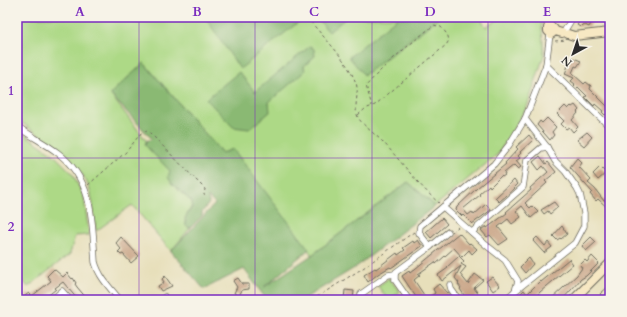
<svg xmlns="http://www.w3.org/2000/svg" width="627" height="317" viewBox="0 0 627 317" font-family="Cardo,serif">
<style>
.green{fill:#add986;stroke:#6c8258}
.forest{fill:#8ab973;stroke:#5a724f}
.building{fill:#c7a283}
.lines{fill:none;stroke-linecap:round;stroke-linejoin:round}
.lane-casing{stroke:#6d6a5d;stroke-width:4}
.street-casing{stroke:#6d6a5d;stroke-width:7}
.secondary-casing{stroke:#6d6a5d;stroke-width:10}
.path{stroke:#6d6a5d;stroke-width:1;stroke-dasharray:3 3;stroke-linecap:butt}
.lane{stroke:#fff;stroke-width:2.5}
.street{stroke:#fff;stroke-width:5.5}
.secondary{stroke:#f7e8c3;stroke-width:8}
.grid{fill:none;stroke:#7b2cbf;stroke-width:1;stroke-opacity:0.55}
.neatline{fill:none;stroke:#7b2cbf;stroke-width:1.5}
.grid-label{font-size:13px;text-anchor:middle;font-weight:bold;fill:#7b2cbf}
</style>
<rect width="100%" height="100%" fill="#f7f3e8"/>
<filter id="ink" filterUnits="userSpaceOnUse"><feTurbulence type="fractalNoise" baseFrequency=".025" numOctaves="2"/><feDisplacementMap in="SourceGraphic" scale="8" xChannelSelector="R" yChannelSelector="G"/><feConvolveMatrix kernelMatrix="1 2 1 2 8 2 1 2 1" color-interpolation-filters="sRGB"/></filter>
<filter id="wash" filterUnits="userSpaceOnUse"><feTurbulence type="fractalNoise" baseFrequency=".012" numOctaves="4" result="noise"/><feDisplacementMap in="SourceGraphic" scale="16" xChannelSelector="R" yChannelSelector="G"/><feGaussianBlur stdDeviation="0.9" result="paint"/><feColorMatrix in="noise" values="0 0 0 0 0 0 0 0 0 0 0 0 0 0 0 0 0 1.4 0 .05"/><feComposite in="paint" operator="in"/></filter>
<g filter="url(#wash)">
<rect width="100%" height="100%" fill="#e7dfba"/>
<!-- green -->
<g class="green">
<path d="M17,17H480L486,27L501,17H541L544,55L527,107L498,154L435,206L408,182L312,255L233,150L222,153L144,63L110,94L170,171L172,184L193,202C191,210 185,215 185,223L190,228L171,251L132,205L96,231C94,219 94,206 91,194C83,160 43,139 17,119Z"/>
<path d="M17,129L53,154L72,173L84,197L89,235L75,236L70,254L28,287L17,274Z"/>
<path d="M389,278L400,292L388,300L378,286Z"/>
</g>
<!-- forest -->
<g class="forest">
<path d="M205,17H298L301,20L240,69Z"/>
<path d="M316,17H347L329,32Z"/>
<path d="M397,17H440L364,75L349,57L397,18Z"/>
<path d="M310,46L314,49L315,56L304,66L305,71L269,102L270,112L249,129L233,127L206,99L239,72L255,92Z"/>
<path d="M144,63L222,153L233,149L309,249L264,287L312,255L408,182L435,206L356,267L302,300H267L244,269L204,289L171,251L215,204L208,197L209,203L202,212V216L190,228L186,226L185,218L192,207V202L172,184L168,177L170,171L145,145L146,141L152,139L110,94Z"/>
</g>
<g id="blocks">
<!-- building -->
<g class="building">
<path d="M582,18L584,19L585,18L592,22L589,27L585,25L583,26L582,25L580,27L577,25Z"/>
<path d="M571,57L581,61L577,67L575,66L572,73L584,84L586,82L591,86L590,89L610,109V119L606,114L605,115L602,112L603,111L595,104L594,106L585,97L587,96L578,87L577,88L574,85L575,84L571,81L574,78L565,74Z"/>
<path d="M575,105L579,110L577,112L578,113L572,120L578,127L573,132L569,127L566,129L561,124L564,121L557,114L565,106L568,109L571,106L572,107Z"/>
<path d="M547,118L556,127L552,132L554,135L550,140L537,125L540,121L542,123Z"/>
<path d="M587,132L592,137L584,146L577,140Z"/>
<path d="M529,135L533,140L520,152L521,153L518,156L520,158L516,161L521,167L518,169L514,165L504,173L505,175L502,177L501,176L490,187L489,185L479,194L480,195L463,209L468,215L472,212L474,215L486,204L491,210L472,224L463,215L462,216L456,210L457,207L477,188L506,164L505,163L518,149L516,147Z"/>
<path d="M540,156L546,164L548,162L556,172L545,181L547,183L525,203L530,208L532,206L538,212L531,218L522,206L516,211L521,217L512,224L508,219L498,227L508,239L499,245L490,235L487,237L481,230L486,226L487,228L507,213L506,212L531,190L530,188L548,172L543,166L539,170L533,162Z"/>
<path d="M577,158L582,163L579,167L591,180L588,183L595,189L604,201L610,196V210L598,199L596,201L590,194L592,192L570,167Z"/>
<path d="M600,167L606,173L598,180L593,174Z"/>
<path d="M514,180L517,184L514,187L515,188L499,202L495,198Z"/>
<path d="M554,202L558,207L550,214L548,211L544,214L541,210Z"/>
<path d="M442,218L447,224L431,238L426,232Z"/>
<path d="M562,226L567,234L561,239L560,238L557,240L553,236Z"/>
<path d="M459,233L469,244L470,243L477,249L472,254L469,250L462,257L454,248L436,264L435,262L418,274L420,275L414,280L426,298L422,300H418L402,276L409,271L410,273Z"/>
<path d="M121,237L139,256L131,263L123,254L121,255L118,252L121,249L116,243Z"/>
<path d="M537,237L545,246L548,242L552,247L544,253L533,241Z"/>
<path d="M591,237L596,242L586,251L582,246Z"/>
<path d="M418,240L422,246L391,268L390,267L378,274L368,282L364,275L375,268L376,269L397,253L398,255L405,250L403,248L413,241L414,243Z"/>
<path d="M459,256L464,261L461,264L466,267L460,274L468,284L475,274L483,280L474,288L479,295L473,300H470L467,297L466,298L460,289L461,288L458,284L459,283L455,278L461,266L442,281L438,275L448,268L447,267Z"/>
<path d="M592,256L599,263L586,276L581,279L562,300H550L577,275L582,268L580,265L585,260L587,262Z"/>
<path d="M529,258L533,264L525,273L520,267Z"/>
<path d="M569,259L573,264L540,292L533,300L527,295L523,297L521,293L524,290L527,294L540,281L541,282Z"/>
<path d="M54,269L63,277L67,273L72,279L73,278L76,283L75,284L77,287L88,300H78L63,282L55,288L56,289L45,298L44,297L41,300H28L24,298L26,295L29,293L32,296L51,281L47,276Z"/>
<path d="M165,276L172,286L161,291L158,286L164,282L162,279Z"/>
<path d="M492,277L500,286L493,291L486,281Z"/>
<path d="M238,278L242,284H249V289L242,290L239,296L234,293L237,287L233,281Z"/>
<path d="M439,284L447,293L448,292L452,300H444L441,296L436,300H426L435,293L433,289Z"/>
<path d="M610,285V300H598L602,296L600,294Z"/>
<path d="M345,290L354,291L353,300L344,299Z"/>
</g>
</g>
</g>
<g filter="url(#ink)">
<use href="#blocks" fill-opacity="0" stroke="#6d6a5d" stroke-width="1"/>
<g class="lines">
<!-- lane casing -->
<g class="lane-casing">
<path id="lane" d="M159,300L165,295"/>
</g>
<!-- street casing -->
<g class="street-casing">
<g id="street">
<path d="M565,30L573,17"/>
<path d="M546,65L610,127"/>
<path d="M17,126C30,136 45,143 58,153C94,181 92,221 95,262C99,277 110,288 120,300"/>
<path d="M443,207L486,245L505,260L518,281L515,291L505,300"/>
<path d="M472,232L523,187L527,160L541,148L547,147"/>
<path d="M430,247L448,232"/>
<path d="M395,274V280L409,300"/>
<path d="M450,285L451,289L459,300"/>
<path d="M515,291L575,243L584,226V213L580,194L577,188L565,171L555,161L547,147L525,119"/>
<path d="M52,300L62,291L70,300"/>
<path d="M312,300H313"/>
<path d="M360,300L361,294L388,275L395,274L396,272L430,247L419,233L420,226L494,164L509,145L525,119L546,65L550,34"/>
</g>
</g>
<!-- secondary casing -->
<g class="secondary-casing">
<g id="secondary">
<path d="M546,17L550,27"/>
<path d="M555,31L551,34L548,31V28L552,27L554,29L555,31L562,33"/>
<path d="M568,34L574,36L610,32"/>
<path d="M573,300L610,263"/>
</g>
</g>
<!-- path -->
<g class="path">
<path d="M307,17C323,38 346,57 356,83C360,94 352,108 359,119C365,127 376,135 383,142C402,162 418,185 439,203"/>
<path d="M555,41L566,40"/>
<path d="M358,115L365,109L375,105L446,45C452,38 446,33 441,27L434,25C410,44 386,63 366,86L367,89L372,106"/>
<path d="M88,185L126,152L142,132L146,131L150,133L203,187L205,189L204,195"/>
<path d="M452,232L458,227"/>
<path d="M317,297L363,268L414,232"/>
</g>
<!-- lane -->
<use href="#lane" class="lane"/>
<!-- street -->
<use href="#street" class="street"/>
<!-- secondary -->
<use href="#secondary" class="secondary"/>
</g>
</g>
<!-- grid -->
<path class="grid" d="M139,17V300M255,17V300M372,17V300M488,17V300M17,158H610"/>
<!-- margin -->
<rect width="627" height="317" fill="none" stroke="#f7f3e8" stroke-width="44"/>
<!-- north arrow -->
<g transform="translate(573 54) rotate(220)" stroke="#f7f3e8" stroke-width="3" paint-order="stroke">
<path d="M0-3L7 15L0 10L-7 15Z" fill="#2b2b2b"/>
<text y="-6" font-size="11" font-weight="bold" text-anchor="middle" fill="#2b2b2b">N</text>
</g>
<rect x="22" y="22" width="583" height="273" class="neatline"/>
<g class="grid-label">
<text x="80" y="16">A</text>
<text x="197" y="16">B</text>
<text x="314" y="16">C</text>
<text x="430" y="16">D</text>
<text x="547" y="16">E</text>
<text x="11" y="95">1</text>
<text x="11" y="231">2</text>
</g>
</svg>
